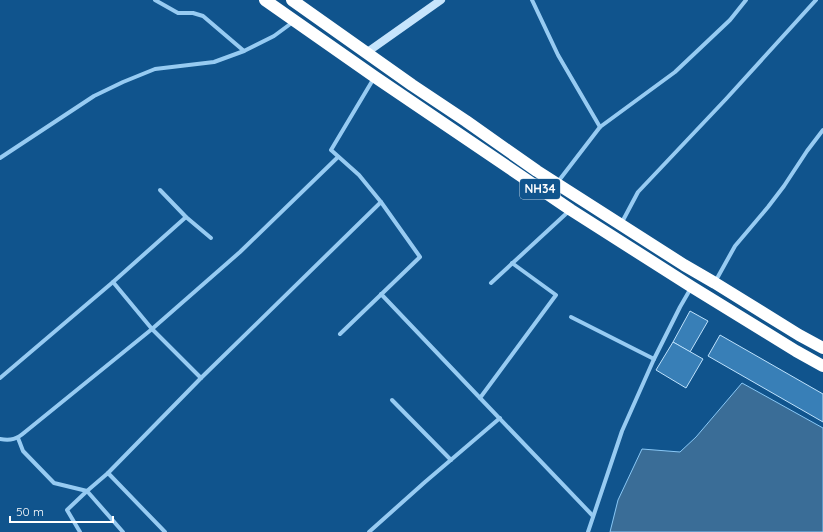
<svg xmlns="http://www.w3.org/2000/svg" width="823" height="532" viewBox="0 0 823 532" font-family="Quicksand,sans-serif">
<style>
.water{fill:#3a6d97;stroke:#89c8f6}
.building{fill:#387fb7;stroke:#bee2fd}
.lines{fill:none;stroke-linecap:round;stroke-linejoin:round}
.street{stroke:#97cbf2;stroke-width:4}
.secondary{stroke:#c6e4fc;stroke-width:8}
.highway{stroke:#fff;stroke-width:12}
.labels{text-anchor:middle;stroke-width:3.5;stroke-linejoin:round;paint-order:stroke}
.shield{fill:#10548d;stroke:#b7ccdd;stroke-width:1}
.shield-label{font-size:12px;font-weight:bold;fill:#fff}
</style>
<rect width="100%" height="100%" fill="#10548d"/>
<!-- water -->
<path class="water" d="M742,383L823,428V532H610L618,500L642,449L680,452L696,437Z"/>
<!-- building -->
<g class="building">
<path d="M690,311L708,321L690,352L673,342Z"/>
<path d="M720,335L823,394V422L708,356Z"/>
<path d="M673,342L703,359L686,388L656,370Z"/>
</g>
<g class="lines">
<!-- street -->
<g class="street">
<path d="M155,0L178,13H193L203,16L244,51"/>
<path d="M532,0L558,55L600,127"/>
<path d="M0,158L94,96L123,82L155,69L214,62L244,51L274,36L293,22"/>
<path d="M557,183L600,127L675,72L730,20L746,0"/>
<path d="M160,190L186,217L211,238"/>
<path d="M186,217L113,282L152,329L201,378"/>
<path d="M621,224L638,192L726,99L816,0"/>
<path d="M512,263L556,295L480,398L593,516"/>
<path d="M715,282L735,246L768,207L784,186L807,151L823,130"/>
<path d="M491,283L569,211"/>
<path d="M381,294L480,398"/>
<path d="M571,317L654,359"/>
<path d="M340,334L420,257L381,202L359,175L331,150L374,78"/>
<path d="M0,378L113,282"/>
<path d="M392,400L451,460"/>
<path d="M18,438L23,451L54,483L87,491L123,532"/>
<path d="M0,439C11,441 17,439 25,432L152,329L240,252L338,157"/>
<path d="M108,473L201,378L381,202"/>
<path d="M80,532L67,510L87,491L108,473L165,532"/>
<path d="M369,532L425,482L500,418"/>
<path d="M588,532L622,431L654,359L680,307L691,288"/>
</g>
<!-- secondary -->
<path class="secondary" d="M366,53L441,0"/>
<!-- highway -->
<g class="highway">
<path d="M265,0L375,77L571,210L692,287L796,351L823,366"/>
<path d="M292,0L412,85L466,121L537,171L684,265L715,283L799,335L823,348"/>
</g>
</g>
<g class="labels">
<!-- shield labels -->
<rect class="shield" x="520" y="179" width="40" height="20" rx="3"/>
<g class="shield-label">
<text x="540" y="193">NH34</text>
</g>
</g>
<!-- scale -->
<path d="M10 516v6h103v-6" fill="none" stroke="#ffffff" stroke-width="2"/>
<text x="16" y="516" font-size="12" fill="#ffffff" stroke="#10548d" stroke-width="3" paint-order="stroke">50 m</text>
</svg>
